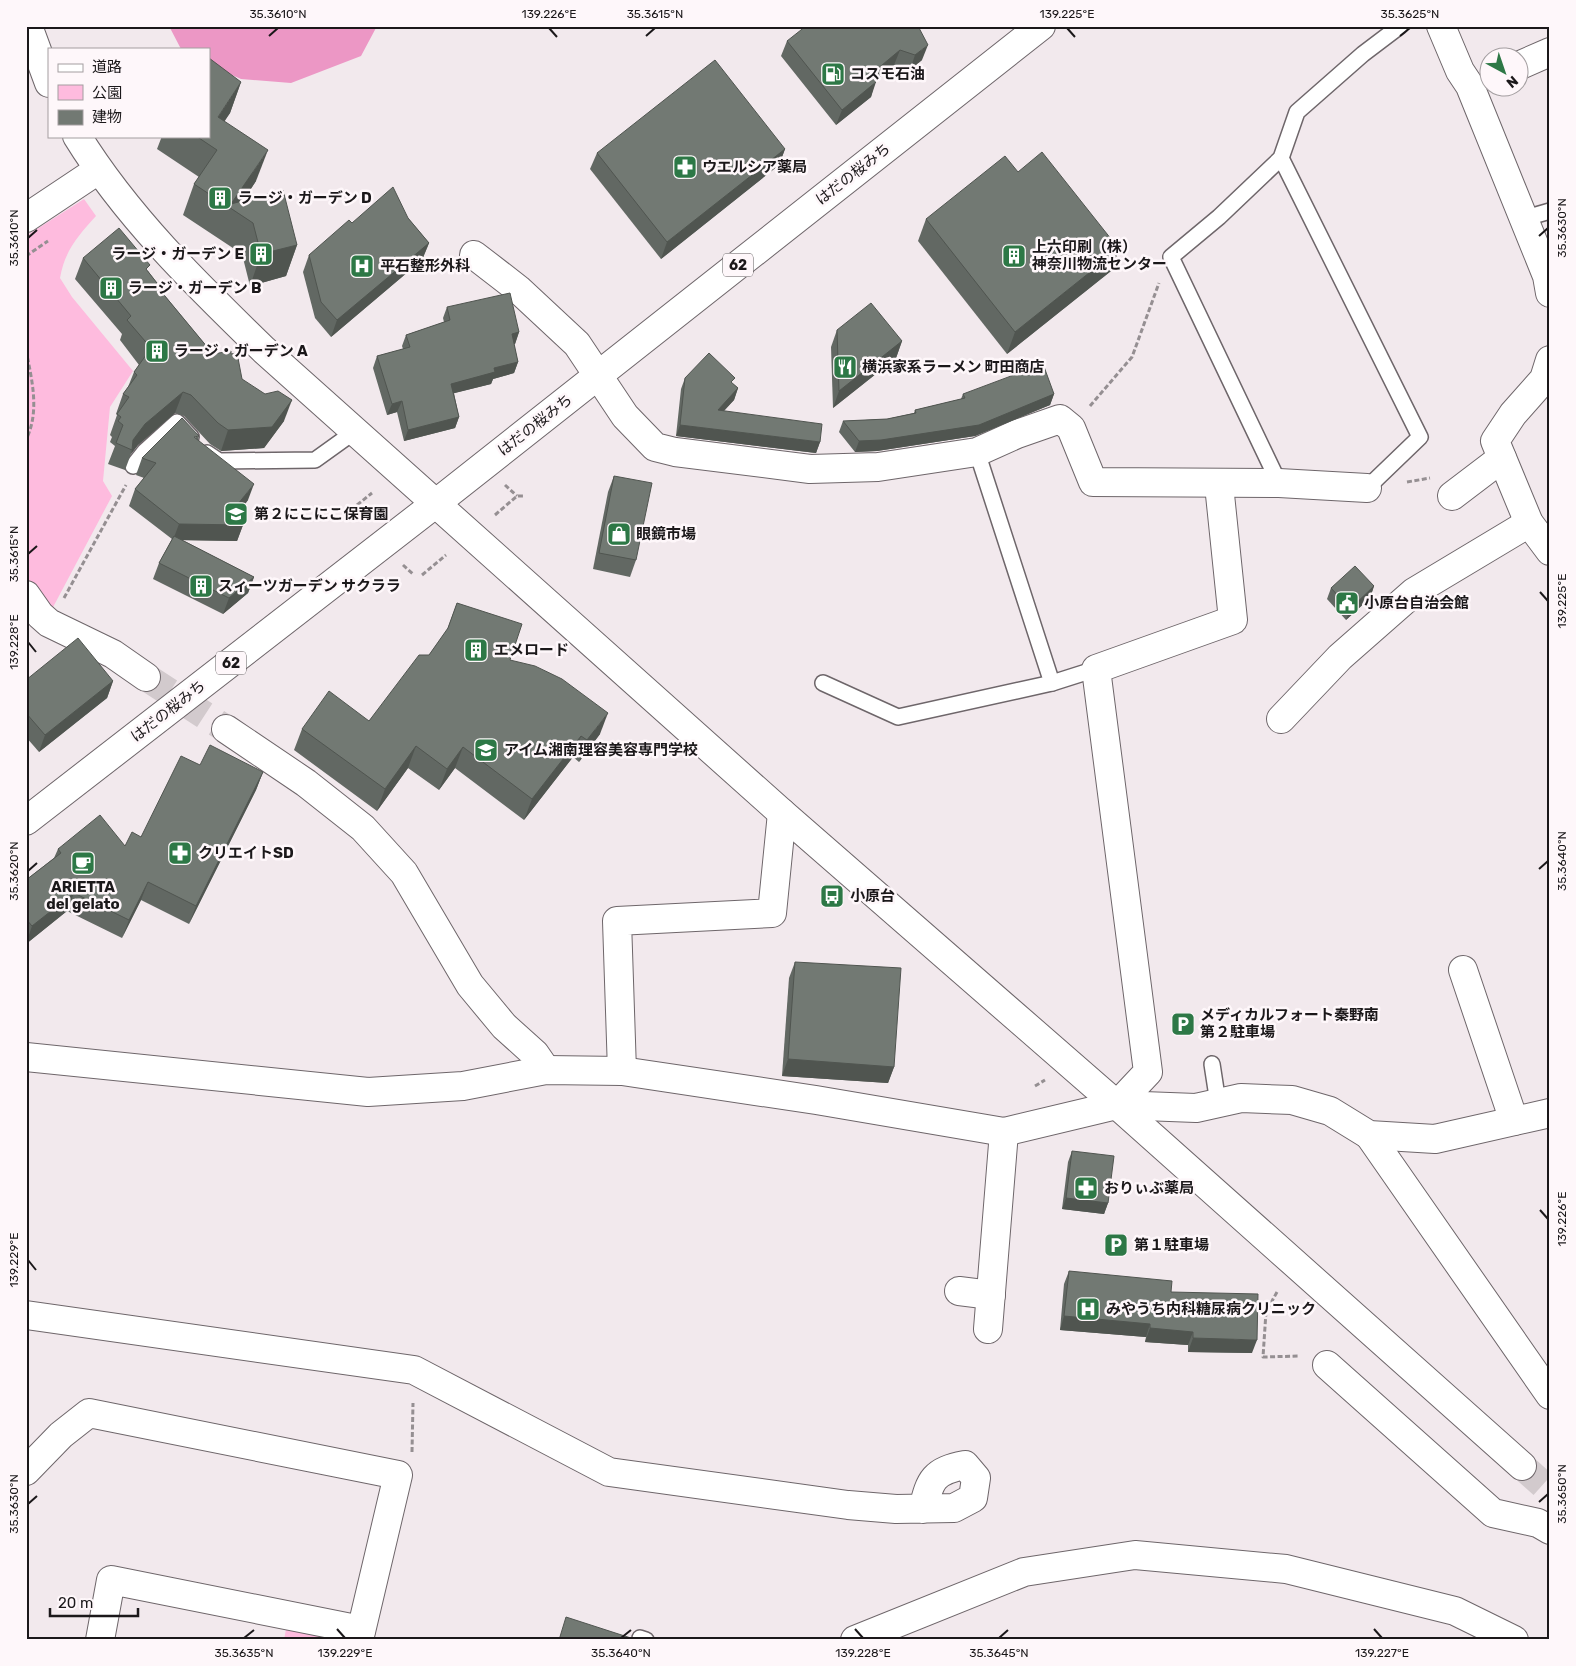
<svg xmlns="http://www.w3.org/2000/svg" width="1576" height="1666" viewBox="0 0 1576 1666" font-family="Rubik,'Noto Sans JP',sans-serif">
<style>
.green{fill:#febbde}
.forest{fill:#ec97c5}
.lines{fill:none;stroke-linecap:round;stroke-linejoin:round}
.minor-tunnel{stroke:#d2cacd;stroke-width:28;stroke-dasharray:28 14;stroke-linecap:butt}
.tertiary-tunnel{stroke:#d2cacd;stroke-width:28;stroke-dasharray:28 14;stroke-linecap:butt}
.service-casing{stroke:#6e666a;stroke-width:18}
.minor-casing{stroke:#6e666a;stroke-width:30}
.tertiary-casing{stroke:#6e666a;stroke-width:30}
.primary-casing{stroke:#6e666a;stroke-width:30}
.path{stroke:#958f92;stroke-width:3;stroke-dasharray:5 2.5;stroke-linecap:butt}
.service{stroke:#fff;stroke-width:15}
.minor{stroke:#fff;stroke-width:28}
.tertiary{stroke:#fff;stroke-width:28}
.primary{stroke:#fff;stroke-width:28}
.wall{fill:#626863}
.shaded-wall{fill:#505550}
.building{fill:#727973;stroke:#505550}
.ticks{fill:none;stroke:#1b181a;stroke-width:2}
.labels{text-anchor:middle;stroke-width:5;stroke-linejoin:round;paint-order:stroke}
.shield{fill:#fef7fa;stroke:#5f5b5d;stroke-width:1}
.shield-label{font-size:14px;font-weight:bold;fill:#1b181a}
.poi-label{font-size:15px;font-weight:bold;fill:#1b181a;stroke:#fef7fa;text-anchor:start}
.street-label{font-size:15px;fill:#1b181a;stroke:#fef7fa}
.neatline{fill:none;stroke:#1b181a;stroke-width:2}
.ticks-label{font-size:12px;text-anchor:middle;fill:#1b181a}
</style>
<rect width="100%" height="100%" fill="#f2e9ed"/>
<!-- green -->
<g class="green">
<path d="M84,199L96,216C78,236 65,250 60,278L72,297L133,371L110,407L103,481L112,496L51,611L26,576V236Z"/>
<path d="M287,1624L340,1640H284Z"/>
</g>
<!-- forest -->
<path class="forest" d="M169,26H377L361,56L291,83L241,79L209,65V49H181Z"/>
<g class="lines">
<!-- minor-tunnel -->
<path class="minor-tunnel" d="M146,677L226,729"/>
<!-- tertiary-tunnel -->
<path class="tertiary-tunnel" d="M1522,1466L1550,1491"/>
<!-- service casing -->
<g class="service-casing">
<g id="service">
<path d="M1281,158L1420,437L1367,488"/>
<path d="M1522,219L1550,211"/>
<path d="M977,452L1052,683"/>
<path d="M207,453L219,461L315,460L354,432"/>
<path d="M133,466L145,451L177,422L191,437"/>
<path d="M1279,483L1171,257L1219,217L1281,158L1297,112L1363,54L1400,26"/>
<path d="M823,683L898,717L1052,683L1096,669"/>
<path d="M1212,1064L1218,1103"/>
<path d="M640,1638L646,1640"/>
</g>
</g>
<!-- minor casing -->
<g class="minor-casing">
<g id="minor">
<path d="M1441,26L1460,71L1470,86L1547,276L1550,293"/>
<path d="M1518,66L1550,52"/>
<path d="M26,218L98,170"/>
<path d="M474,255L518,289L577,344L625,416L655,447L675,452L810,469L878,467L977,452L1017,434L1060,419L1071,428L1093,482L1279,483L1367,488"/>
<path d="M1550,360L1544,379L1513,414L1495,441L1529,523L1550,551"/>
<path d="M1452,496L1502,458"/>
<path d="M26,595L40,615L49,623L113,654L146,677"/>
<path d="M1281,719L1340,657L1414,592L1529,523"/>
<path d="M226,729L306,783L363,828L404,873L470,985L504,1026L535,1054L546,1070"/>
<path d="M1463,970L1514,1121"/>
<path d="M26,1057L368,1092L463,1086L546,1070L622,1071L816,1100L1004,1132L1117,1105L1196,1108L1241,1098L1292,1100L1330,1111L1369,1135L1435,1139L1550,1113"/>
<path d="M622,1071L617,921L772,913L782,813"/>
<path d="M1117,1105L1148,1072L1096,669L1233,620L1219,485"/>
<path d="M1369,1135L1550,1395"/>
<path d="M959,1291L991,1295"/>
<path d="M26,1315L414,1370L609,1472L848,1505L896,1509L954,1508L973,1498L976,1478L965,1465C934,1471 930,1479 923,1509"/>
<path d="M988,1329L1004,1132"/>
<path d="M1327,1365L1493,1513L1538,1523L1550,1530"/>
<path d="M26,1471L61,1435L89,1413L398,1475L359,1640"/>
<path d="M100,1640L111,1580L361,1630"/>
<path d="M855,1640L1024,1572L1135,1555L1286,1569L1455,1611L1514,1640"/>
</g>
</g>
<!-- tertiary casing -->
<g class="tertiary-casing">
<g id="tertiary">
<path d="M28,26L49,83"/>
<path d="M77,136C127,217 196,284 264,350L782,813L1117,1105L1522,1466"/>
</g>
</g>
<!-- primary casing -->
<g class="primary-casing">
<path id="primary" d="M26,821L435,504L1041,26"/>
</g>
<!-- path -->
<g class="path">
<path d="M26,256L48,241"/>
<path d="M26,350C32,381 40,411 26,440"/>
<path d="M1090,406L1132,357L1159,283"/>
<path d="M1407,482L1430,478"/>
<path d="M505,485L517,496"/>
<path d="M357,505L372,493"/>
<path d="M495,515L517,496H524"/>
<path d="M403,565L413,574"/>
<path d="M422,575L446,555"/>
<path d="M64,598L126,485"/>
<path d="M1035,1086L1045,1080"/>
<path d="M1277,1292L1266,1312L1263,1357L1300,1356"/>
<path d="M412,1452L413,1403"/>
</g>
<!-- service -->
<use href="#service" class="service"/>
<!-- minor -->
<use href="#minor" class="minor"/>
<!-- tertiary -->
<use href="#tertiary" class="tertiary"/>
<!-- primary -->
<use href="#primary" class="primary"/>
</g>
<!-- wall -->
<g class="wall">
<path d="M918,26L922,60L910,70L894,65L875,81L871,97L836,125L781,56L787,41Z"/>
<path d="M241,82L230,113L224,121L256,181L243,201L297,245L286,276L250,286L242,254L183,215L194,184L199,177L157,149L162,136H209Z"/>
<path d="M785,149L779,165L661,259L590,169L597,153Z"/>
<path d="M1018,172L1119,249L1111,271L1007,354L918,241L926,219Z"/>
<path d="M408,218L429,243L422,260L331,337L315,318L303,272L309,255L352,223Z"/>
<path d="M83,258L148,271L157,283L156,285L213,354L242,379L284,421L264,448L221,451L210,444L184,416L175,413L138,445L131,454L125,470L108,464L115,446L110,442L112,437L110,435L117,415L116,414L123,394L128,387L134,372L139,365L120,340L122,334L75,279Z"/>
<path d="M447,307L519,332L515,344H514L518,362L514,373L493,379L491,384L454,393L459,417L455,428L404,441L397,412L387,415L373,368L377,356L403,349L402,346L406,335L444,322L443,318Z"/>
<path d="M837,330L902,341L896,358L833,408L831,347Z"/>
<path d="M685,378L733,384L738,388L734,400L724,411L820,442L816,453L676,436L681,389Z"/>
<path d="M963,394H1054L1050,405L975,436L877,451L855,452L839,432L843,421L887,419L914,413L915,410L961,399Z"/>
<path d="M199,436L198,440L248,500L240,511L243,525L237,541L182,540L254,577L248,593L223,614L153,579L159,563L172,539L129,506L135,489L144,478L136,475L142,458Z"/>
<path d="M614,476L636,560L630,577L593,569L608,492Z"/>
<path d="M1374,586L1370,598L1346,620L1327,599L1331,588Z"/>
<path d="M457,603L510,660L600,734L579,762L573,757L524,820L455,768L439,790L408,768L377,811L294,750L302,729L369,721L429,655L447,630Z"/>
<path d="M26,680L113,681L107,698L39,752L26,737Z"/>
<path d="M200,765L263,772L256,790L189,924L141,900L122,938L67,911L26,944V880L54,858L58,849L125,846L141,837Z"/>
<path d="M795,962L894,1067L888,1083L782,1076L789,978Z"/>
<path d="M1072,1151L1108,1203L1104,1214L1062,1209L1068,1162Z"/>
<path d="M1069,1271L1171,1292L1252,1353L1188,1352V1345L1145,1342L1146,1337L1060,1330L1064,1284Z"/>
</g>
<!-- shaded-wall -->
<g class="shaded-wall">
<path d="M928,45L922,60L910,70L915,55Z"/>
<path d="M900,50L894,65L864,90L870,75Z"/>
<path d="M241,82L230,113L209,145L218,117Z"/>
<path d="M876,82L871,97L836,125L842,110Z"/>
<path d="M785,149L779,165L661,259L667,242Z"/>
<path d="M268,150L256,181L236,211L231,204Z"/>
<path d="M429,243L422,260L331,337L337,320Z"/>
<path d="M297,245L286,276L250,286L261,254Z"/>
<path d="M1119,249L1111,271L1007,354L1015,332Z"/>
<path d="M519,332L515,344L507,345L512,334Z"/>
<path d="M902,341L896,358L833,408L839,391Z"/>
<path d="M518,362L514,373L493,379L491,384L447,395L451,384L494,368Z"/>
<path d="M738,388L734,400L714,421L718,410Z"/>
<path d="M183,392L175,413L138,445L131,454L132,450L133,440L145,424Z"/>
<path d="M1054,394L1050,405L975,436L877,451L855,452L859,441Z"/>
<path d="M292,400L284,421L264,448L221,451L228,430Z"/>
<path d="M402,401L397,412L387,415L392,404Z"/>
<path d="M459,417L455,428L404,441L408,430Z"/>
<path d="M680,425L820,442L816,453L676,436Z"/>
<path d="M254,484L248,500L232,521L238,504Z"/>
<path d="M179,524L243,525L237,541L173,540Z"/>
<path d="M254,577L248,593L223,614L229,598Z"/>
<path d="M1374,586L1370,598L1346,620L1350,609Z"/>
<path d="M113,681L107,698L39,752L45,735Z"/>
<path d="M608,713L600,734L579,762L587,740Z"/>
<path d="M581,736L573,757L524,820L532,799Z"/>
<path d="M416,746L408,768L377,811L385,789Z"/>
<path d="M463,747L455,768L439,790L447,769Z"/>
<path d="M263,772L256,790L189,924L196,906Z"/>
<path d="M148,882L141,900L122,938L129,920Z"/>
<path d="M74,893L67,911L26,944L32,926Z"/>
<path d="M788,1059L894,1067L888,1083L782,1076Z"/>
<path d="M1066,1198L1108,1203L1104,1214L1062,1209Z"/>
<path d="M1064,1316L1150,1324L1146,1337L1060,1330Z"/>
<path d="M1150,1328L1193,1332L1188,1345L1145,1342Z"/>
<path d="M1193,1338L1257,1340L1252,1353L1188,1352Z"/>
</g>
<!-- building -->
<g class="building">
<path d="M806,26H918L928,45L915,55L900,50L870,75L876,82L842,110L787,41Z"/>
<path d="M209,58L241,82L218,117L268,150L231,204L283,190L297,245L261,254L253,223L194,184L217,150L196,136H209Z"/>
<path d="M715,60L785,149L667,242L597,153Z"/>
<path d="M1042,152L1119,249L1015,332L926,219L1005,156L1018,172Z"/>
<path d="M393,187L408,218L429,243L337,320L321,302L309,255L349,220L352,223Z"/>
<path d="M119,228L150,265L146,269L157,283L155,284L213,354L231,351V354L237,353L242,379L265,394L278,391L292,400L272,427L228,430L218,423L191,395L183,392L145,424L133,440L132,450L116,443L123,425L118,421L121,417L117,414L129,397L123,394L137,375L134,372L151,348L127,320L131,316L83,258Z"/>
<path d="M510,293L519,332L512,334L518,362L494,368L495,372L451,384L459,417L408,430L402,401L392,404L377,356L410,347L406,335L450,320L447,307Z"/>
<path d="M871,303L902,341L839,391L837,330Z"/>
<path d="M709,353L735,378L731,382L738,388L718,410L822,424L820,442L680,425L685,378Z"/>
<path d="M1043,364L1054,394L979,425L881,440L859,441L843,421L887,419L916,413L915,410L965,398L963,394Z"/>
<path d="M182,418L199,436L194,437L254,484L238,504L243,525L179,524L135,489L156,463L142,458Z"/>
<path d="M614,476L652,483L636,560L599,553Z"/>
<path d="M174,536L254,577L229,598L159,563Z"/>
<path d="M1355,566L1374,586L1350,609L1331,588Z"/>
<path d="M457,603L522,624L510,660L535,666L562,679L608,713L587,740L581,736L532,799L463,747L447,769L416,746L385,789L302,729L329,691L369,721L419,655H429L448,628Z"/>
<path d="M78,638L113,681L45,735L26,713V680Z"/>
<path d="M210,745L263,772L196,906L148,882L129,920L74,893L32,926L26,919V880L61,853L58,849L100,815L125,846L132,832L141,837L181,756L200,765Z"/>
<path d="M795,962L901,968L894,1067L788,1059Z"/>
<path d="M1072,1151L1114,1156L1108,1203L1066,1198Z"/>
<path d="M1069,1271L1172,1281L1171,1292L1258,1294L1257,1340L1193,1338V1332L1150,1328V1324L1064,1316Z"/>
<path d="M566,1617L637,1640H559Z"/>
</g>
<!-- ticks -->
<path class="ticks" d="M549,28L557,37M1067,28L1075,37M269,36L278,28M646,36L655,28M1400,36L1410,28M1539,236L1548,228M28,238L37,230M28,554L37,546M1540,592L1548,601M28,642L36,652M1539,869L1548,861M28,871L37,863M1540,1210L1548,1219M28,1260L36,1270M1539,1502L1548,1494M28,1504L37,1496M337,1629L345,1638M855,1629L863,1638M1374,1629L1382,1638M244,1638L254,1630M621,1638L631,1630M999,1638L1008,1630"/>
<!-- icons -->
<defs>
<g id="fuel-square" transform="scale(1.25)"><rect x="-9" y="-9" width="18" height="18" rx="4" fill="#2d7846" stroke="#fef7fa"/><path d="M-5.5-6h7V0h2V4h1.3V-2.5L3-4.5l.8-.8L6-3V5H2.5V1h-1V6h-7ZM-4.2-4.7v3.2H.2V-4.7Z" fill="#fff"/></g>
<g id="pharmacy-square" transform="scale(1.25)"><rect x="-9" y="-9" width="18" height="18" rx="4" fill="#2d7846" stroke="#fef7fa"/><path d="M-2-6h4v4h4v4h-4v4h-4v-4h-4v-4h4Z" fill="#fff"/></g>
<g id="building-square" transform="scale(1.25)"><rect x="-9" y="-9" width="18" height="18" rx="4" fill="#2d7846" stroke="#fef7fa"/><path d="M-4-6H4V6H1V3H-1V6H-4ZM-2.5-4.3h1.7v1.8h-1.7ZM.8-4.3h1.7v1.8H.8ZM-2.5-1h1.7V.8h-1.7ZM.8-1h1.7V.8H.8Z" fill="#fff"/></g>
<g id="hospital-square" transform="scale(1.25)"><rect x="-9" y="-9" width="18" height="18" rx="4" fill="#2d7846" stroke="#fef7fa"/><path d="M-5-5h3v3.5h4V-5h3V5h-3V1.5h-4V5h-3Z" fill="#fff"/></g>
<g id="restaurant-square" transform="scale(1.25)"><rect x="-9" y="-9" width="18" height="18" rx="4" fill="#2d7846" stroke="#fef7fa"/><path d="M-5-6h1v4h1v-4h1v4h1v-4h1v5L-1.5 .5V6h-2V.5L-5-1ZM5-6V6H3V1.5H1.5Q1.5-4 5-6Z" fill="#fff"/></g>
<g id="school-square" transform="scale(1.25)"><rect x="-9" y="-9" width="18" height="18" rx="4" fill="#2d7846" stroke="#fef7fa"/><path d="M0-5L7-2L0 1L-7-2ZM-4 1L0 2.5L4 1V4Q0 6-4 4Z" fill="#fff"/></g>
<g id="shop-square" transform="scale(1.25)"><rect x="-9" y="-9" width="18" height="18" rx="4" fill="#2d7846" stroke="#fef7fa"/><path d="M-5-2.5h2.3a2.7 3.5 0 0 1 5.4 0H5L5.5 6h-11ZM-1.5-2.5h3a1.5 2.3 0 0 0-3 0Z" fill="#fff"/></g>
<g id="civic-square" transform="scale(1.25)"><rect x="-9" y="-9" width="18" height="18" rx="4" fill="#2d7846" stroke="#fef7fa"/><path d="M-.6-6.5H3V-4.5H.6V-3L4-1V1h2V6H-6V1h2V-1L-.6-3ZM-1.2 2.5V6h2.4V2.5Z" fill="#fff"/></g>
<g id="university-square" transform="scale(1.25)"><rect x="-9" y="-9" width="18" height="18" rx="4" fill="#2d7846" stroke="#fef7fa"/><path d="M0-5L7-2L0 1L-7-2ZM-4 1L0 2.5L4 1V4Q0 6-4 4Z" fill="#fff"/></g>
<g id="cafe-square" transform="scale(1.25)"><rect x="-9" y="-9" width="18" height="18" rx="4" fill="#2d7846" stroke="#fef7fa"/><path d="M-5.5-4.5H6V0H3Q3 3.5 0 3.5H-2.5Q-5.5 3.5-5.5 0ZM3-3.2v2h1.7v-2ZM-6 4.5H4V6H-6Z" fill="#fff"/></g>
<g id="bus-square" transform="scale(1.25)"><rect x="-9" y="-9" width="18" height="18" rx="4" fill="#2d7846" stroke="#fef7fa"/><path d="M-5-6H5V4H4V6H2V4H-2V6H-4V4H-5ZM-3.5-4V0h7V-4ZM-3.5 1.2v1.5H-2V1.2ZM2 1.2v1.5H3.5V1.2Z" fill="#fff"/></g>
<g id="parking-square" transform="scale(1.25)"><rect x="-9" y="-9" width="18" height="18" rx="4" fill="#2d7846" stroke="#fef7fa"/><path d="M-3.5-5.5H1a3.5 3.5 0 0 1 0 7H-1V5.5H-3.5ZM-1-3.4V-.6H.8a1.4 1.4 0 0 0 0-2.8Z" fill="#fff"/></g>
</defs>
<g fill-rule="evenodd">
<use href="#fuel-square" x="833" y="74"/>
<use href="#pharmacy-square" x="685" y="167"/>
<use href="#building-square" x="220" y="198"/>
<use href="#building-square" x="261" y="254"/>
<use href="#building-square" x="1014" y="256"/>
<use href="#hospital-square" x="362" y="266"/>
<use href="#building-square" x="111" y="288"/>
<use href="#building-square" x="157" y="351"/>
<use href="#restaurant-square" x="845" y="367"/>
<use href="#school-square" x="236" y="514"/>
<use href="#shop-square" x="619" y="534"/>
<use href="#building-square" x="201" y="586"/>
<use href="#civic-square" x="1347" y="603"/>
<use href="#building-square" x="476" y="650"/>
<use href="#university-square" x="486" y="750"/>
<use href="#pharmacy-square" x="180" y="853"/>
<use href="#cafe-square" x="83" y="863"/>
<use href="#bus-square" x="832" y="896"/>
<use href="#parking-square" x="1183" y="1024"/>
<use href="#pharmacy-square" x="1086" y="1188"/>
<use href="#parking-square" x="1116" y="1245"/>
<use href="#hospital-square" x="1088" y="1309"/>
</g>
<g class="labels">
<!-- shield labels -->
<g class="shield">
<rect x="723" y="253.5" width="30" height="23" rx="4"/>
<rect x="216" y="651.5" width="30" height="23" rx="4"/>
</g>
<g class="shield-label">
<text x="738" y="270">62</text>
<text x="231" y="668">62</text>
</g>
<!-- poi labels -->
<g class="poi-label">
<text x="850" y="79">コスモ石油</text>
<text x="702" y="172">ウエルシア薬局</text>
<text x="238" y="203">ラージ・ガーデン D</text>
<text x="1032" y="252">上六印刷（株）<tspan x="1032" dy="17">神奈川物流センター</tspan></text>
<text x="244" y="259" text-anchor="end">ラージ・ガーデン E</text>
<text x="380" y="271">平石整形外科</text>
<text x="128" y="293">ラージ・ガーデン B</text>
<text x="174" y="356">ラージ・ガーデン A</text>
<text x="862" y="372">横浜家系ラーメン 町田商店</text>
<text x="254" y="519">第２にこにこ保育園</text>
<text x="636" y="539">眼鏡市場</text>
<text x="218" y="591">スィーツガーデン サクララ</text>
<text x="1364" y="608">小原台自治会館</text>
<text x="494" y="655">エメロード</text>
<text x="504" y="755">アイム湘南理容美容専門学校</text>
<text x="198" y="858">クリエイトSD</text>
<text x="83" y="892" text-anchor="middle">ARIETTA<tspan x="83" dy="17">del gelato</tspan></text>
<text x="850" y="901">小原台</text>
<text x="1200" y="1020">メディカルフォート秦野南<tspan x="1200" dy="17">第２駐車場</tspan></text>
<text x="1104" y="1193">おりぃぶ薬局</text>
<text x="1134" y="1250">第１駐車場</text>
<text x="1106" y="1314">みやうち内科糖尿病クリニック</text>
</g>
<!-- street labels -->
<g class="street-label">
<text transform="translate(853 174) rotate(-38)" y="5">はだの桜みち</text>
<text transform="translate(535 425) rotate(-38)" y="5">はだの桜みち</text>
<text transform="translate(168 711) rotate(-38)" y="5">はだの桜みち</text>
</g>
</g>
<!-- border -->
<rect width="1576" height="1666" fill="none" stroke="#fef7fa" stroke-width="55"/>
<!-- legend -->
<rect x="48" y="48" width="162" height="90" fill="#fef7fa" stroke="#a39ea0"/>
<rect x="58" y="64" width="25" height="8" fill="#ffffff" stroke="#a39ea0"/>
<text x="92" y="72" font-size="15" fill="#1b181a">道路</text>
<rect x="58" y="85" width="25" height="15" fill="#febbde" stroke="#a39ea0"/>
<text x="92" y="98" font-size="15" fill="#1b181a">公園</text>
<rect x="58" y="110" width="25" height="15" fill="#727973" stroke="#a39ea0"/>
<text x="92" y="122" font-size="15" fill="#1b181a">建物</text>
<!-- north arrow -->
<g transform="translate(1504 72) rotate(140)"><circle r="24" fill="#fef7fa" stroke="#a39ea0"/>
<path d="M0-4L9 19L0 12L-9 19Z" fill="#2d7846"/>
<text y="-8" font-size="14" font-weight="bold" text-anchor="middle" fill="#1b181a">N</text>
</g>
<!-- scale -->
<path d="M50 1608v8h88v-8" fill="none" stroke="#1b181a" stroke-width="2.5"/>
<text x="58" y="1608" font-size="15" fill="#1b181a" stroke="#fef7fa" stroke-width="4" paint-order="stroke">20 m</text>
<rect x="28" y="28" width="1520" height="1610" class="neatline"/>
<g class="ticks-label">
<text x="278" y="18">35.3610°N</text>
<text x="549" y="18">139.226°E</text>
<text x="655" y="18">35.3615°N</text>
<text x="1067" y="18">139.225°E</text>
<text x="1410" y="18">35.3625°N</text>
<text transform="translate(1562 228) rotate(-90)" y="4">35.3630°N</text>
<text transform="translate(14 238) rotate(-90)" y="4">35.3610°N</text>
<text transform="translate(14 554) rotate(-90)" y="4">35.3615°N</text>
<text transform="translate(1562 601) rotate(-90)" y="4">139.225°E</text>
<text transform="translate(14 642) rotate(-90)" y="4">139.228°E</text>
<text transform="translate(1562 861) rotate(-90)" y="4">35.3640°N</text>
<text transform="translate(14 871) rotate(-90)" y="4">35.3620°N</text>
<text transform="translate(1562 1219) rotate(-90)" y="4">139.226°E</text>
<text transform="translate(14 1260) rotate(-90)" y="4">139.229°E</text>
<text transform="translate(1562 1494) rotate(-90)" y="4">35.3650°N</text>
<text transform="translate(14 1504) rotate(-90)" y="4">35.3630°N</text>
<text x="244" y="1657">35.3635°N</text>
<text x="345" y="1657">139.229°E</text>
<text x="621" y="1657">35.3640°N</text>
<text x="863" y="1657">139.228°E</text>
<text x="999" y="1657">35.3645°N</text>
<text x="1382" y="1657">139.227°E</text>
</g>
</svg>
